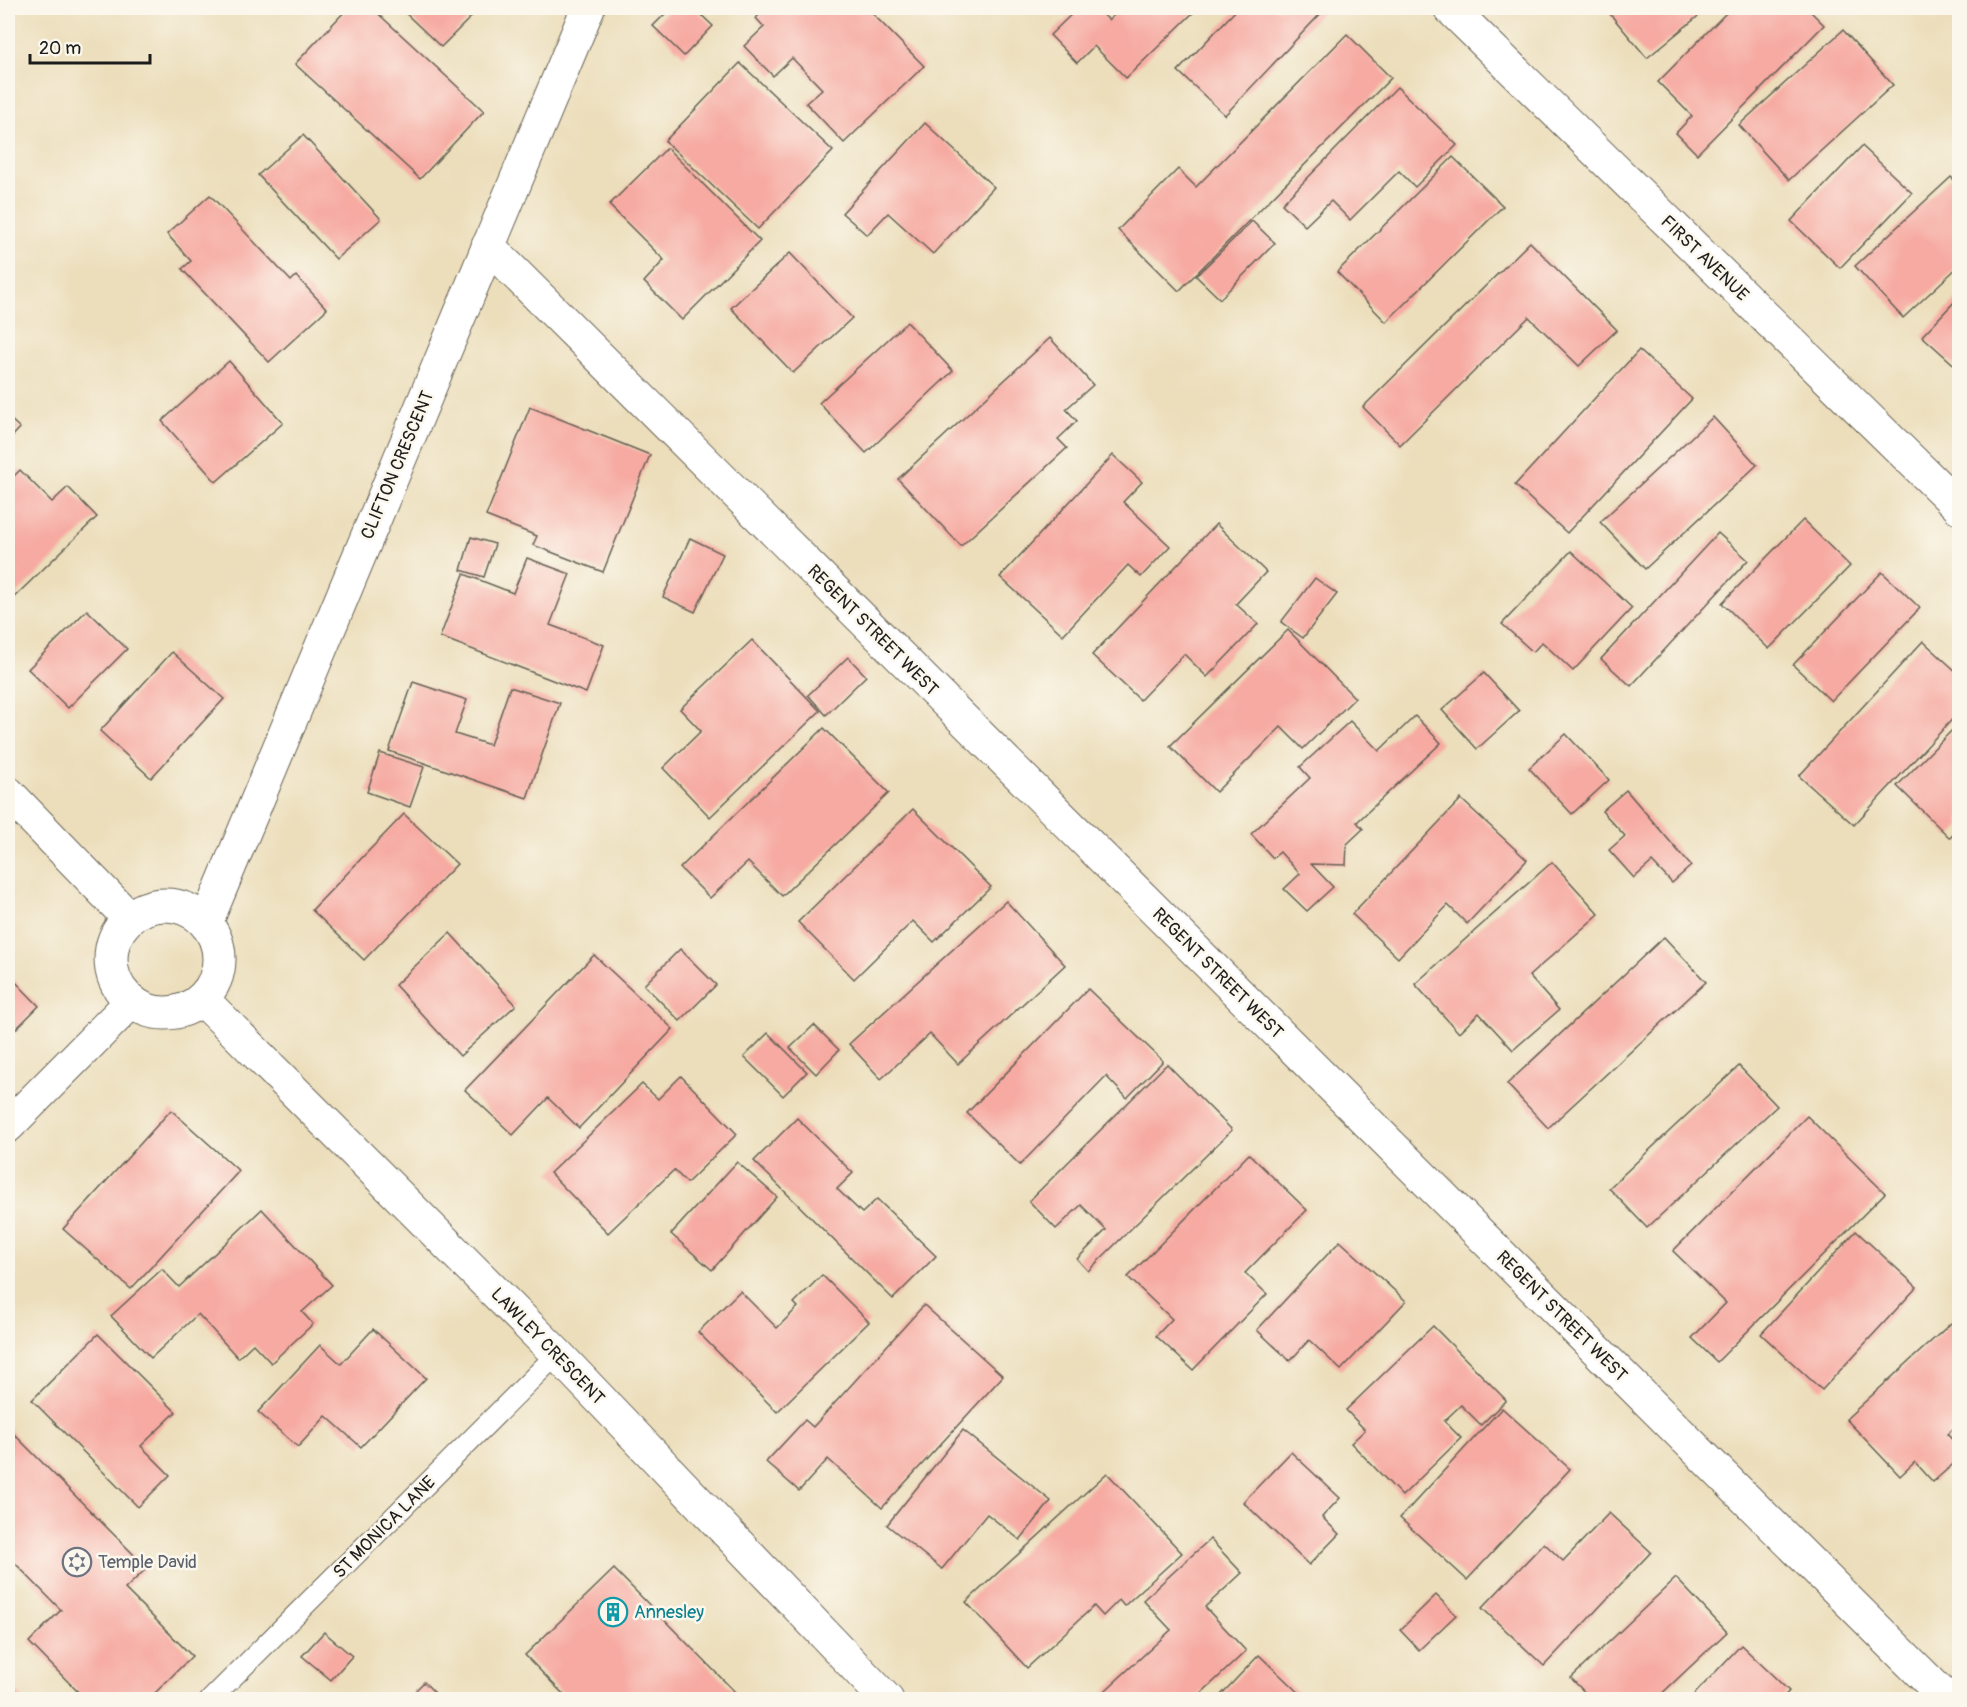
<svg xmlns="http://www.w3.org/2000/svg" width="1967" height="1707" viewBox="0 0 1967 1707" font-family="Pangolin,sans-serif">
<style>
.building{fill:#f6aaa2}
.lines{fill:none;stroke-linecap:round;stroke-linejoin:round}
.lane-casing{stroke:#656054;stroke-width:22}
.street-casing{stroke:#656054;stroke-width:35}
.lane{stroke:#fff;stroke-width:20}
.street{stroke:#fff;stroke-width:33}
.labels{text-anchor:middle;stroke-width:5;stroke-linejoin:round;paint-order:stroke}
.street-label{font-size:18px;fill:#1c1c1c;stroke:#fbf7ec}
.worship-label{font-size:18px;fill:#5b616d;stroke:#fbf7ec;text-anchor:start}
.culture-label{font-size:18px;fill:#0d838f;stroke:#fbf7ec;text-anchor:start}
</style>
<rect width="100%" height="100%" fill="#fbf7ec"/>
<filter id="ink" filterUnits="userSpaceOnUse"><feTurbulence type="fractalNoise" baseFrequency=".0167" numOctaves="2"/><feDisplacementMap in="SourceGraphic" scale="12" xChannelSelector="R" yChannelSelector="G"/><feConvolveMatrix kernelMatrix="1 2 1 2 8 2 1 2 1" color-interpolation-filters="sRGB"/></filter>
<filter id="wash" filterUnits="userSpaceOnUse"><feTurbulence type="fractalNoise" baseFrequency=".008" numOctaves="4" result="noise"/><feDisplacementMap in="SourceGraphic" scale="24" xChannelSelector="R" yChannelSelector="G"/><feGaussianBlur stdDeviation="1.35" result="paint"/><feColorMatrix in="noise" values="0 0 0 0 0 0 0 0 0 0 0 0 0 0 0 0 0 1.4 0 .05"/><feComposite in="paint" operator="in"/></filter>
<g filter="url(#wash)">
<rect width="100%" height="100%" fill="#ecdebb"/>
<g id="blocks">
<!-- building -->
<g class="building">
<path d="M348,8H372L484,111L420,179L295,64Z"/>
<path d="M400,8H480L441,47Z"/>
<path d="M671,8H694L713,26L684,56L653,26Z"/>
<path d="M766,8H867L924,66L844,143L806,103L822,89L792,58L773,76L744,46L764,27L756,18Z"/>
<path d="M1078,8H1096L1109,20L1121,8H1198L1126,78L1094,46L1077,63L1050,35Z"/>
<path d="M1238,8H1320L1324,10L1225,115L1178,71Z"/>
<path d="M1605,8H1708L1647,58Z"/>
<path d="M1731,8H1807L1824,25L1697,154L1676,133L1692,116L1658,82Z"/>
<path d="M1843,30L1893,85L1789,180L1739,125Z"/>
<path d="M1347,34L1391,78L1179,291L1118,230L1178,169L1196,187Z"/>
<path d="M740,63L833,151L758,229L665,141Z"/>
<path d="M1397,87L1457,145L1415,187L1399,171L1350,220L1331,201L1305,226L1282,204Z"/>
<path d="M925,123L994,187L933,254L888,213L867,235L842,213Z"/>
<path d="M303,135L381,219L336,259L258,175Z"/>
<path d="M1862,146L1912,193L1840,268L1791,221Z"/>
<path d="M667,148L760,241L682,320L644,282L664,260L609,205Z"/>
<path d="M1453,157L1503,206L1386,322L1337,272Z"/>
<path d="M1951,177L1960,186V265L1903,318L1855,266Z"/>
<path d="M210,195L291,281L296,276L327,309L269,362L182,269L191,261L167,234Z"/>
<path d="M1252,221L1275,243L1220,299L1196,276Z"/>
<path d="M1530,242L1617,330L1579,366L1529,317L1400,445L1363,407Z"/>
<path d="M790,253L852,318L793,373L731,308Z"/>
<path d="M1960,296V370L1922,336Z"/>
<path d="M907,322L953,371L866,453L819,403Z"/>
<path d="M1050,338L1093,385L1066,409L1077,421L1058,439L1067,448L961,546L898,479Z"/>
<path d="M1639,350L1692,399L1567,533L1515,485Z"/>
<path d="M229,361L283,423L216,482L162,421Z"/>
<path d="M530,407L650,455L603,572L533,545L537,536L486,516Z"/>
<path d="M8,417L20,428L8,441Z"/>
<path d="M1713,417L1757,465L1645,569L1600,522Z"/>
<path d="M1113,455L1142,482L1123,502L1170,546L1141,577L1128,565L1063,635L1000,577Z"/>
<path d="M20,470L52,502L68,487L97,517L8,603V482Z"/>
<path d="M1803,520L1850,566L1769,649L1722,603Z"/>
<path d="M1216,524L1266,572L1236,604L1258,624L1207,677L1184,654L1140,700L1092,655Z"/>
<path d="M1718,533L1748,560L1631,686L1601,659Z"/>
<path d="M471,537L495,544L484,577L461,570Z"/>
<path d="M690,538L723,554L695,612L663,597Z"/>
<path d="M1571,551L1632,608L1573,671L1542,642L1533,652L1502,624Z"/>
<path d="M527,558L570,574L550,625L604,645L586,693L440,637L464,574L513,593Z"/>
<path d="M1882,572L1920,608L1831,701L1793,665Z"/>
<path d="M1315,578L1337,594L1303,638L1281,622Z"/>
<path d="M87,610L127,649L68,708L28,669Z"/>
<path d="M1288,630L1355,698L1303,749L1281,727L1216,792L1170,746Z"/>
<path d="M752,640L820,711L710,817L663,768L701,731L680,709Z"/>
<path d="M1923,641L1960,675V711L1854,825L1799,776Z"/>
<path d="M172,652L224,699L151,778L100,731Z"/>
<path d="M848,657L866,676L826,715L808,695Z"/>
<path d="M1484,673L1519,711L1477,749L1442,710Z"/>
<path d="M413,682L467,700L455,734L490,745L510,687L560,703L527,798L389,751Z"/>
<path d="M1415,716L1441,743L1357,822L1363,829L1347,844L1346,865L1311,864L1333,887L1307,911L1284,889L1300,874L1280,852L1273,858L1251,834L1310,778L1300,767L1350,721L1379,751Z"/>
<path d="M1960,722V827L1950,838L1897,786Z"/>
<path d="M824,728L889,793L782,896L748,862L710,898L680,868Z"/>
<path d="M1566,734L1609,780L1572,814L1529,768Z"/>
<path d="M380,753L424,767L410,807L367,792Z"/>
<path d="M1626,790L1691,866L1672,883L1652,862L1634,878L1609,850L1625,836L1602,811Z"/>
<path d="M1461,799L1527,860L1467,924L1448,905L1398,958L1352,914Z"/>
<path d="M913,809L991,887L934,942L913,921L854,979L798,922Z"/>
<path d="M404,814L457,864L364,960L312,910Z"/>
<path d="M1552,862L1599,914L1529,976L1559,1010L1513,1050L1479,1013L1459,1033L1415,984Z"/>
<path d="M1006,901L1065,965L958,1064L930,1034L881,1079L849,1044Z"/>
<path d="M450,933L516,1005L460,1056L395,985Z"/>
<path d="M1664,937L1706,982L1548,1128L1507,1084Z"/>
<path d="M680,949L716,985L680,1021L644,985Z"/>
<path d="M594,955L673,1029L579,1128L548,1098L513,1135L465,1090Z"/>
<path d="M8,974L39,1006L9,1036L8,1035Z"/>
<path d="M1088,989L1163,1061L1127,1098L1106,1076L1020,1165L967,1113Z"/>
<path d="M814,1025L839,1050L816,1074L790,1048Z"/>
<path d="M768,1033L807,1072L783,1096L744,1057Z"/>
<path d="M1167,1064L1232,1130L1088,1271L1077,1259L1106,1230L1081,1205L1056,1229L1029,1201Z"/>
<path d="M1739,1066L1777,1106L1647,1228L1609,1188Z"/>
<path d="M681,1076L737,1134L687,1183L674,1170L608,1233L550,1173L642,1084L658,1099Z"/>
<path d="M171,1110L239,1171L131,1289L63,1229Z"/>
<path d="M1807,1116L1885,1193L1717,1362L1692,1338L1726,1303L1673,1251Z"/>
<path d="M797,1118L853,1173L837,1189L862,1213L877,1199L936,1256L893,1299L754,1161Z"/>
<path d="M1249,1154L1307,1210L1245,1273L1267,1294L1193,1370L1156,1336L1172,1319L1128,1277Z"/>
<path d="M737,1162L777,1197L712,1270L671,1234Z"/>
<path d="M262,1209L332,1285L302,1312L313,1324L271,1363L253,1344L238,1358L198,1314L151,1358L111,1316L162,1269L179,1287Z"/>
<path d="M1856,1231L1917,1287L1822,1390L1761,1334Z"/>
<path d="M1340,1241L1406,1301L1341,1370L1309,1340L1290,1361L1257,1330Z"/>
<path d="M822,1275L869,1322L777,1412L698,1332L740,1291L777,1328L798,1307L794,1303Z"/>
<path d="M924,1305L1003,1376L882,1508L828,1459L799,1491L766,1462L805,1420L813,1427Z"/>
<path d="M1960,1315V1423L1947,1434L1960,1448V1458L1933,1482L1915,1462L1900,1476L1846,1419Z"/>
<path d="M1433,1326L1506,1400L1481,1425L1461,1405L1444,1421L1461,1438L1402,1496L1351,1443L1365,1430L1346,1410Z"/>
<path d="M373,1329L426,1378L361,1447L326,1416L298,1447L258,1412L320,1345L341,1364Z"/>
<path d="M98,1334L176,1412L141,1446L170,1475L138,1507L32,1400Z"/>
<path d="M1502,1408L1570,1469L1467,1580L1400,1518Z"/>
<path d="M8,1428L147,1568L125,1589L192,1656L148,1700H86L29,1642L61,1610L8,1556Z"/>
<path d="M963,1430L1051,1501L1020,1540L987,1514L942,1569L887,1525Z"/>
<path d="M1291,1452L1340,1498L1322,1517L1339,1534L1309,1565L1243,1502Z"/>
<path d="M1107,1473L1182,1553L1124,1606L1119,1600L1103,1616L1094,1606L1027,1668L966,1602Z"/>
<path d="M1609,1513L1651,1552L1544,1666L1482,1608L1544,1543L1563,1561Z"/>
<path d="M1210,1539L1242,1573L1205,1607L1246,1651L1194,1700H1095L1171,1630L1143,1600Z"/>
<path d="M614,1569L735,1692L727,1700H569L525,1655Z"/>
<path d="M1676,1578L1727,1632L1655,1700H1592L1571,1678Z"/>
<path d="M1436,1595L1456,1615L1419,1650L1400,1630Z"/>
<path d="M324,1632L352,1656L331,1680L302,1656Z"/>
<path d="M1741,1645L1789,1691L1781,1700H1689Z"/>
<path d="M1259,1655L1306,1700H1216Z"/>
<path d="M8,1682L24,1700H8Z"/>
<path d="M424,1682L442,1700H406Z"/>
</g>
</g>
</g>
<g filter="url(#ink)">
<use href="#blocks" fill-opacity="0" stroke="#656054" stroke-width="1.5"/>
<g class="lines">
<!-- lane casing -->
<g class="lane-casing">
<path id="lane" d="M210,1700L557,1354"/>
</g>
<!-- street casing -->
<g class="street-casing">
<g id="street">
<path d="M1450,8L1960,508"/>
<path d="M488,246L1948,1700"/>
<path d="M8,793L129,918"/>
<circle cx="165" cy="959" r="54"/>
<path d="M206,923L588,8"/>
<path d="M202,999L557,1354L887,1700"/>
<path d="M8,1126L132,1001"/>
</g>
</g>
<!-- lane -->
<use href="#lane" class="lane"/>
<!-- street -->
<use href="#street" class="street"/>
</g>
</g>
<!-- icons -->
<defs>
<g id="synagogue-ring" transform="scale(1.5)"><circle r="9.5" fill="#fbf7ec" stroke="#6b7280" stroke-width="1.5"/><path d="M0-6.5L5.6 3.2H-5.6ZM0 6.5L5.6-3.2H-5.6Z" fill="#6b7280"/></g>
<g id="building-ring" transform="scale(1.5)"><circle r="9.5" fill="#fbf7ec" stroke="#0f9aa8" stroke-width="1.5"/><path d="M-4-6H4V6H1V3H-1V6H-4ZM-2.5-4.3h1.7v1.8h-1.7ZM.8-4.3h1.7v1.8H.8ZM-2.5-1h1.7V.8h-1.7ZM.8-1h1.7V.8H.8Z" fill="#0f9aa8"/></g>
</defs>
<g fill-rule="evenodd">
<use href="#synagogue-ring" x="77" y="1562"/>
<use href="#building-ring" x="613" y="1612"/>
</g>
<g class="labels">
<!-- street labels -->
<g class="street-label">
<text transform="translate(1705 258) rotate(44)" y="6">FIRST AVENUE</text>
<text transform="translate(397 465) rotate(-67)" y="6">CLIFTON CRESCENT</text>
<text transform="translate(873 630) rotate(45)" y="6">REGENT STREET WEST</text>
<text transform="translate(1218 973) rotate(45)" y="6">REGENT STREET WEST</text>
<text transform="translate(1562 1316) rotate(45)" y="6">REGENT STREET WEST</text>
<text transform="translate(548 1346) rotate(46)" y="6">LAWLEY CRESCENT</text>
<text transform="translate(384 1527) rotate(-45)" y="6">ST MONICA LANE</text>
</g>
<!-- worship labels -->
<g class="worship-label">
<text x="98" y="1568">Temple David</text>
</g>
<!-- culture labels -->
<g class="culture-label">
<text x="634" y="1618">Annesley</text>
</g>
</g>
<!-- margin -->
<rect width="1967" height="1707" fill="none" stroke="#fbf7ec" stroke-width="30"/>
<!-- scale -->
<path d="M30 54v9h120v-9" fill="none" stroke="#1c1c1c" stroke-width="3"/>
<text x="39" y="54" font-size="18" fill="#1c1c1c" stroke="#fbf7ec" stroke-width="4.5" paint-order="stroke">20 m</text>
</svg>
